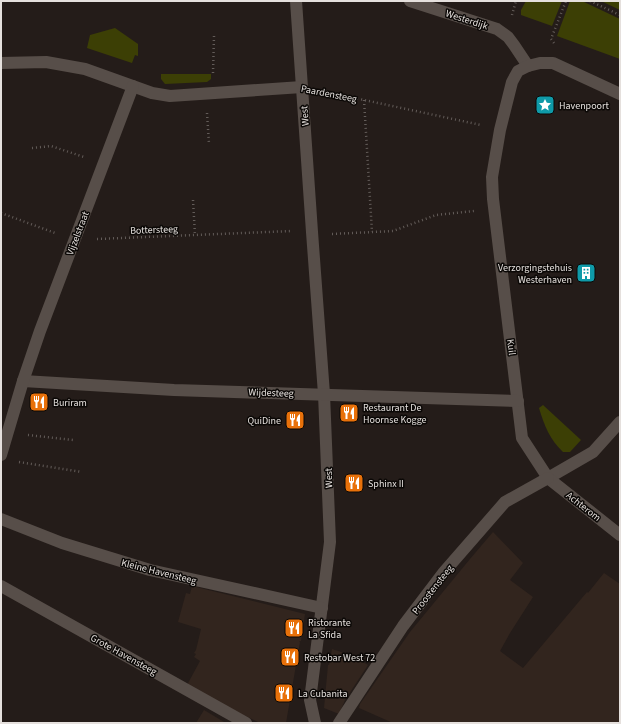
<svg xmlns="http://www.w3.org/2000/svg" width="621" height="724" viewBox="0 0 621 724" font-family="'Source Sans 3',sans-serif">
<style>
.built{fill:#32251e}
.green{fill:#3c3f05}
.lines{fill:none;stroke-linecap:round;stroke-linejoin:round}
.path{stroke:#635c59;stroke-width:2.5;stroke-dasharray:1 3;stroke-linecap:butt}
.lane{stroke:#574e49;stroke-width:12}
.street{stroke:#574e49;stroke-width:12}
.labels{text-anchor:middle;stroke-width:3;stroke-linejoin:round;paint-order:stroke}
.street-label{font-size:10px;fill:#e5e0dd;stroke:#0b0806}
.poi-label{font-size:10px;fill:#e5e0dd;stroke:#0b0806;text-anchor:start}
</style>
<rect width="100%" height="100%" fill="#241c19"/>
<!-- built -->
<g class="built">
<path d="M493,532L523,563L510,580L533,597L510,633L500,651L523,668L587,592L588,593L604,573L620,584V723H393L359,708L360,704L410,632L470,559Z"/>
<path d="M192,586L305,614L301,641H299L300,642L286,723H260L231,709L187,685L200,661L194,657L196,654L194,653L196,650L201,629L178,622L186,593L190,594Z"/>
<path d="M332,649L350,655L368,665L345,700L339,714L324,708L328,665H329Z"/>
<path d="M204,710L224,722H227V723H196Z"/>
</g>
<!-- green -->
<g class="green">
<path d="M526,1H562L552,26L521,15V10Z"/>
<path d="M570,1H582L620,19V59L557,36Z"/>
<path d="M601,1H620V10Z"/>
<path d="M115,28L138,44V56L135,55L132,63L87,48L90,35Z"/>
<path d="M211,74V79L207,82L165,84L161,79V74Z"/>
<path d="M543,405L581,440L570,452H563C550,440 544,425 539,408Z"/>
</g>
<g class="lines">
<!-- path -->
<g class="path">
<path d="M590,1L620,15"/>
<path d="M512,15L516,1"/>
<path d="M554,43L551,39L566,1"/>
<path d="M213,73L214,36"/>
<path d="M322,91L481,125"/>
<path d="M364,100L372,232"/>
<path d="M207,113L209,144"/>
<path d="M32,148L51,146L84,157"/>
<path d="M193,200L195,235"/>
<path d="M1,213L55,233"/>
<path d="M332,234L393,231L436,215L474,211"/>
<path d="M97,239L292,231"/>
<path d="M28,435L73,440"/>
<path d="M19,462L82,472"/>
</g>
<!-- lane -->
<path class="lane" d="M548,478L593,452L620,422"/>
<!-- street -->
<g class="street">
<path d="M296,1L312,232L324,394L330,542L310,700L315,723"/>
<path d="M410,1L497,29L508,37L514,45L528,66"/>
<path d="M1,63L46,62L85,69L152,93L170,96L302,87"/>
<path d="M620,94L553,63H540L528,66L518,71L512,82L500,130L492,177L493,199L522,438L548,478L620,535"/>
<path d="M23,381L174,390L518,401"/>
<path d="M1,455L23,381L40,331L133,86"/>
<path d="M1,519L62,543L150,570L322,608"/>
<path d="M1,586L246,723"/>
<path d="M339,723L403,626L444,572L505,502L548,478"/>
</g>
</g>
<!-- icons -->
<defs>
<g id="sight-square" transform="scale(1)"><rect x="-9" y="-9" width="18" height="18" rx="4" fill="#0f9aa8" stroke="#0b0806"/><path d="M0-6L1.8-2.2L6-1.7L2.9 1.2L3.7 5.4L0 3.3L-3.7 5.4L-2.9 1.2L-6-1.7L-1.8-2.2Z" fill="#fff"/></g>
<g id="building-square" transform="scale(1)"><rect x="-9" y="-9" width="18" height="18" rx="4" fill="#0f9aa8" stroke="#0b0806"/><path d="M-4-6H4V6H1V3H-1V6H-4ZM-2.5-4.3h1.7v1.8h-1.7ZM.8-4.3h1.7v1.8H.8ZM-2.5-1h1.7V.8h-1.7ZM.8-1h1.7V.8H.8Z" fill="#fff"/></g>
<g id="restaurant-square" transform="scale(1)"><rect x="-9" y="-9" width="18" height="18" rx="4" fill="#e8710a" stroke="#0b0806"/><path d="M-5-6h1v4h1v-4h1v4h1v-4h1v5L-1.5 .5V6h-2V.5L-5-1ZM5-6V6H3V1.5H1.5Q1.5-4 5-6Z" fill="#fff"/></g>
</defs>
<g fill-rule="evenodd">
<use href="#sight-square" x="545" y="105"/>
<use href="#building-square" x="586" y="273"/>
<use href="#restaurant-square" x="39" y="402"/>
<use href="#restaurant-square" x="349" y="413"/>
<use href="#restaurant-square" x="295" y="420"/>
<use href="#restaurant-square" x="354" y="483"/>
<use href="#restaurant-square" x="294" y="628"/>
<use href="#restaurant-square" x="290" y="657"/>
<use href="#restaurant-square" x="284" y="693"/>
</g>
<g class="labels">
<!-- street labels -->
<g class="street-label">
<text transform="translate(467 19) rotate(18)" y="4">Westerdijk</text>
<text transform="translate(329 93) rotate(11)" y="4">Paardensteeg</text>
<text transform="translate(304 116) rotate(-94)" y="4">West</text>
<text transform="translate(154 229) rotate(-2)" y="4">Bottersteeg</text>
<text transform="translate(77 233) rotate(-69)" y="4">Vijzelstraat</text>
<text transform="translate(512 347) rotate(83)" y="4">Kuil</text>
<text transform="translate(271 392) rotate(2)" y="4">Wijdesteeg</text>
<text transform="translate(328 478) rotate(-92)" y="4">West</text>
<text transform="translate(584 506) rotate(38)" y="4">Achterom</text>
<text transform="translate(159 571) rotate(14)" y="4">Kleine Havensteeg</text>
<text transform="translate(432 589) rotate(-52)" y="4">Proostensteeg</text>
<text transform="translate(124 654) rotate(29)" y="4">Grote Havensteeg</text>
</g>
<!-- poi labels -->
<g class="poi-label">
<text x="559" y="109">Havenpoort</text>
<text x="572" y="271" text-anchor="end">Verzorgingstehuis<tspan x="572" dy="12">Westerhaven</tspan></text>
<text x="53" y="406">Buriram</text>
<text x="363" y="411">Restaurant De<tspan x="363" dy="12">Hoornse Kogge</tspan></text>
<text x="281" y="424" text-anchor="end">QuiDine</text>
<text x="368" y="487">Sphinx II</text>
<text x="308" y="626">Ristorante<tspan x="308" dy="12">La Sfida</tspan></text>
<text x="304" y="661">Restobar West 72</text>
<text x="298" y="697">La Cubanita</text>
</g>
</g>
<!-- border -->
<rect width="621" height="724" fill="none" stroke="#e5e0dd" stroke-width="4"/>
</svg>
